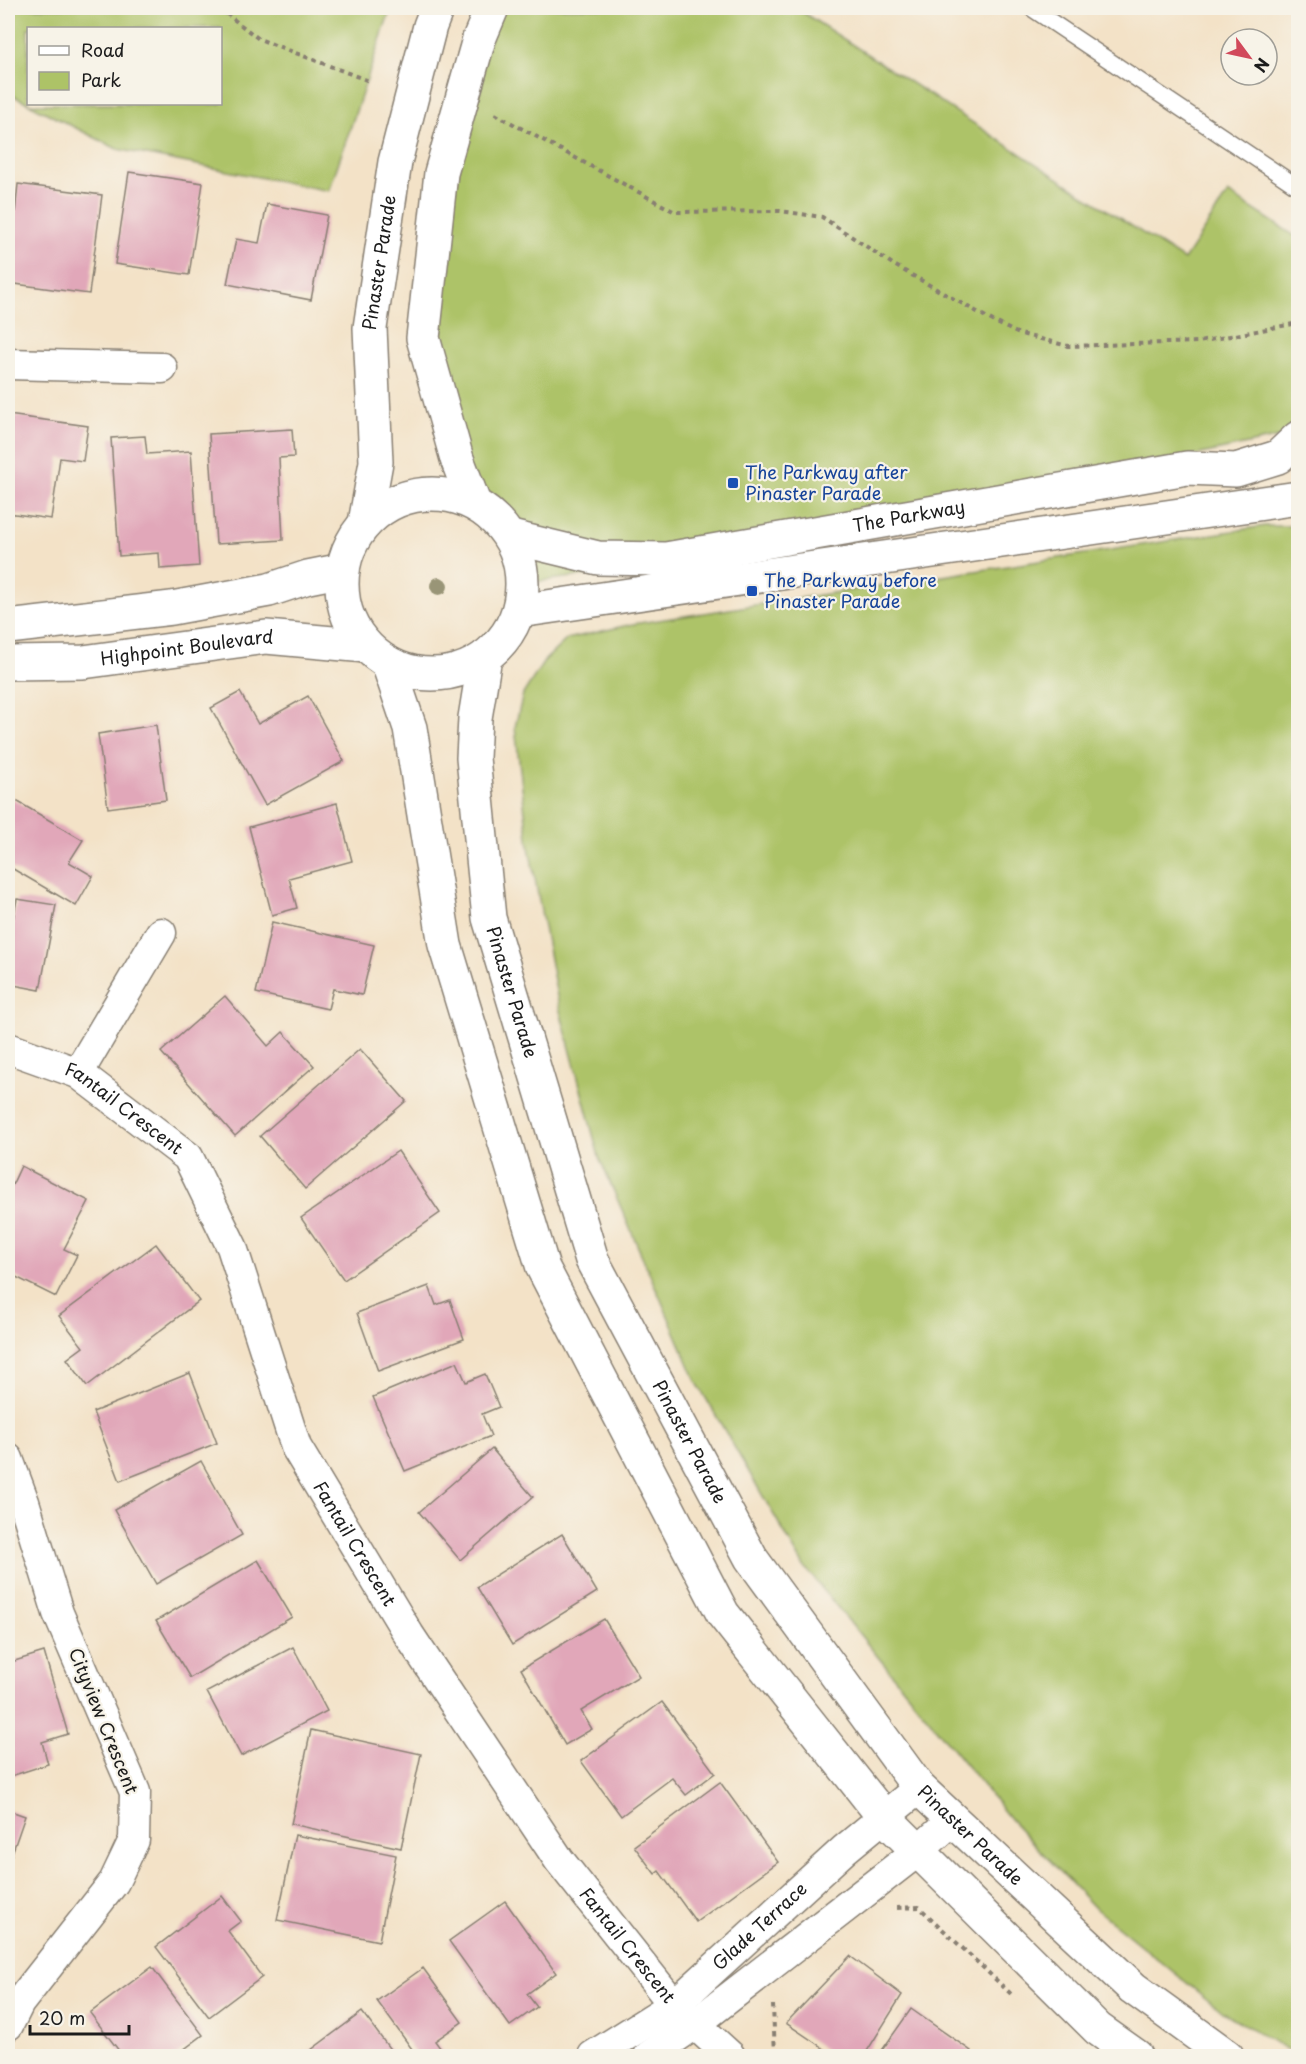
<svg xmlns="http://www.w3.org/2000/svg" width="1306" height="2064" viewBox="0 0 1306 2064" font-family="'Playpen Sans',sans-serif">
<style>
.green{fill:#adc367;stroke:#647042;stroke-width:1.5}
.building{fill:#e1a7b9}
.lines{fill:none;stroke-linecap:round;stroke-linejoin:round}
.service-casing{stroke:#887f72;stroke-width:18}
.minor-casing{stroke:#887f72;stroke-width:33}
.tertiary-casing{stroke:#887f72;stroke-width:36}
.path{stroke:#887f72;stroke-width:4;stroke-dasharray:4.5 4.5;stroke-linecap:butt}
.service{stroke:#fff;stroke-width:15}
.minor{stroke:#fff;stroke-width:30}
.tertiary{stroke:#fff;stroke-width:33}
.tree{fill:#999577}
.transit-dot{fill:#1a4fb4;stroke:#f7f3e8;stroke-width:2}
.labels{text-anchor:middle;stroke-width:4.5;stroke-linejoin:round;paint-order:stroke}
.street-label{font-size:18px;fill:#1c1c1c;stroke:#f7f3e8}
.transit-label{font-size:18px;fill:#164399;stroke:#f7f3e8;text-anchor:start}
</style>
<rect width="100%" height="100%" fill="#f7f3e8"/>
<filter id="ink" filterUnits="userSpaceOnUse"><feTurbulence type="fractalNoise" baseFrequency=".0167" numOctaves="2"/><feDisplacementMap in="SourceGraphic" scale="12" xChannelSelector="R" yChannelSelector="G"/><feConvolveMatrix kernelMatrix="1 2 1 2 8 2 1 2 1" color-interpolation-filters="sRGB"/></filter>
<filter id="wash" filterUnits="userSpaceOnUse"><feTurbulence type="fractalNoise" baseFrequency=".008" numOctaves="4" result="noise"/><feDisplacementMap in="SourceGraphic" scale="24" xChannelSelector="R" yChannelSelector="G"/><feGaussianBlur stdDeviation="1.35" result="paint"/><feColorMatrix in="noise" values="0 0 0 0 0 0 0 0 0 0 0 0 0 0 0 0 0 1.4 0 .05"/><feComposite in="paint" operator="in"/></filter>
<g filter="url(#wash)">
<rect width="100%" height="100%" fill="#f3e2c7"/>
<!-- green -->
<g class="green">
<path d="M8,8H391L329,191L117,149L29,104H220V28H28V103L8,93Z"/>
<path d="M493,8H796L1184,260L1228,193L1298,238V416L1284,436L727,557L527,583L517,546L475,502L421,339Z"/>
<path d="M1265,526H1298V2056L1221,2011L1154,1956L1096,1909L1011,1820L803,1565L697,1383L599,1157L559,1007L529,847L515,727L523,694L545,660L567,639L633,624Z"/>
</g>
<g id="blocks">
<!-- building -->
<g class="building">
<path d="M129,172L203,183L189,275L115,264Z"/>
<path d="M18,184L102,195L89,294L8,283Z"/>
<path d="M267,204L327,215L311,300L227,284L236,239L259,243Z"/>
<path d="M8,415L88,426L83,461L60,458L51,519L8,513Z"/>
<path d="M292,429L294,457L279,458L283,540L216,544L209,434Z"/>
<path d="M145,436L147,454L191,451L199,566L160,569L159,553L119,556L111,438Z"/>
<path d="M240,692L258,724L308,696L344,761L265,805L211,708Z"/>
<path d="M156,725L166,800L108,808L98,734Z"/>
<path d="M8,796L83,840L69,862L93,876L76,906L8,866Z"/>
<path d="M337,803L352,861L289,878L297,908L272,915L249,827Z"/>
<path d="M17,899L56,905L40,990L8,984V924L12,925Z"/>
<path d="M272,922L374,945L362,995L333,989L328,1009L256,993Z"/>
<path d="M225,996L268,1046L283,1032L314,1066L235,1136L161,1052Z"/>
<path d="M360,1049L406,1101L305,1189L260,1136Z"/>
<path d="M398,1151L440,1213L344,1280L301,1218Z"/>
<path d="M21,1166L89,1201L64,1249L77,1255L56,1297L8,1273V1194Z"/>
<path d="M156,1244L199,1301L87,1386L67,1359L83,1347L59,1316Z"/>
<path d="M429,1286L436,1305L450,1300L464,1339L378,1371L357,1313Z"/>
<path d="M457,1362L466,1382L485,1374L499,1407L482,1414L491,1436L405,1471L373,1397Z"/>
<path d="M190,1373L217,1443L120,1481L93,1412Z"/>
<path d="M492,1449L533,1497L460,1560L419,1512Z"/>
<path d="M201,1461L242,1535L156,1584L114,1510Z"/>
<path d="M562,1534L597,1592L512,1645L477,1587Z"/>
<path d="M258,1560L292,1617L190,1678L156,1621Z"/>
<path d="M604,1619L639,1676L581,1711L592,1729L565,1745L521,1669Z"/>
<path d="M293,1647L327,1711L241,1756L207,1692Z"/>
<path d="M44,1652L68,1734L42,1742L48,1764L8,1777V1663Z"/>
<path d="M662,1702L715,1773L686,1795L672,1778L621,1816L581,1761Z"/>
<path d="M311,1730L421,1754L401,1848L291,1824Z"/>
<path d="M720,1782L778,1862L696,1922L659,1871L655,1874L634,1846Z"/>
<path d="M8,1810L25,1816L8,1865Z"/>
<path d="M295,1835L396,1855L379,1941L277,1920Z"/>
<path d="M222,1896L241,1921L228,1931L262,1977L209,2017L156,1947Z"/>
<path d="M505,1901L556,1973L527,1994L537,2007L510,2026L449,1941Z"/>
<path d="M850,1956L902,1995L864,2056H835L786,2023Z"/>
<path d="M152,1967L203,2035L175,2056H123L90,2013Z"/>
<path d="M423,1968L462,2022L435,2041L446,2056H417L377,2001Z"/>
<path d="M911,2009L971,2051L967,2056H878Z"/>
<path d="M362,2012L395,2056H303Z"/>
</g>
</g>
</g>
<g filter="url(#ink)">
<use href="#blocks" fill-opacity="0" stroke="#887f72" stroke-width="1.5"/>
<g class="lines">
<!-- service casing -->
<g class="service-casing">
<path id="service" d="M1031,8L1298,187"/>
</g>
<!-- minor casing -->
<g class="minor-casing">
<g id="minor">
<path d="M8,364L162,368"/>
<path id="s1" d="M8,1048L78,1073L188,1157L232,1247L296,1447L409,1635L559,1860L674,2005L730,2056"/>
<path d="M78,1073L161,933"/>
<path d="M8,1459L24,1502L58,1613L135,1792L134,1840L114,1882L19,2003L8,2025"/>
<path id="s2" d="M593,2056L674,2005L845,1849L919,1788"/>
<path d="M649,2056L695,2024L918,1851L953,1820"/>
</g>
</g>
<!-- tertiary casing -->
<g class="tertiary-casing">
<g id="tertiary">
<circle cx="432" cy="584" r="90"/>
<path d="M474,503L457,459L423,338L441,173L479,39L492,8"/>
<path id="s3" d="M365,523L376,462L370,328L395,162L430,26L437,8"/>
<path id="s4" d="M511,537L598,558L666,559L1187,468L1236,470L1278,457L1298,438"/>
<path d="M519,611L1298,498"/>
<path d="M8,627L172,608L269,590L308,577L343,570"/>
<path id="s5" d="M485,657L475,718L473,758L489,918L592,1260L751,1558L919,1788L1133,1988L1227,2056"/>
<path id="s6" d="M8,663L83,662L266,637L366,646"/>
<path d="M388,663L410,728L445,945L543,1268L723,1614L883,1816L1098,2029L1136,2056"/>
</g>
</g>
<!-- path -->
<g class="path">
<path d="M219,8L259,39L369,81"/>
<path d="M495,114L675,212L780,211L822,217L894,265L993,321L1017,333L1068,346L1199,342L1298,323"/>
<path d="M897,1908L919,1907L1011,1994"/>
<path d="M773,2005L775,2056"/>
</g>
<!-- service -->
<use href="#service" class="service"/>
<!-- minor -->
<use href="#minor" class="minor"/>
<!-- tertiary -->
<use href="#tertiary" class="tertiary"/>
</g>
<!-- trees -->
<circle class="tree" cx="439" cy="586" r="9"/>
</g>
<!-- markers -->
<g class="transit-dot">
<rect x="727" y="477" width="12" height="12" rx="3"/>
<rect x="746" y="585" width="12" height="12" rx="3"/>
</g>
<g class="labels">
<!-- street labels -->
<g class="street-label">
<text dy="6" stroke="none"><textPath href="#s3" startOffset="262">Pinaster Parade</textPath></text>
<text dy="6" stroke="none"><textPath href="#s4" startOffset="404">The Parkway</textPath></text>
<text dy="6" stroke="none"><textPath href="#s6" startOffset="180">Highpoint Boulevard</textPath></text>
<text dy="6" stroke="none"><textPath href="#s5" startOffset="340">Pinaster Parade</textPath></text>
<text dy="6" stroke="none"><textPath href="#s1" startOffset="132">Fantail Crescent</textPath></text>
<text dy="6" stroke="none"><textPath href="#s5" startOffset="826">Pinaster Parade</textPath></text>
<text dy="6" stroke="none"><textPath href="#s1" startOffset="636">Fantail Crescent</textPath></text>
<text transform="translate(103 1721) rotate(68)" y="6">Cityview Crescent</text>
<text dy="6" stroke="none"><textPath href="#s5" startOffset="1312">Pinaster Parade</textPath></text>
<text dy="6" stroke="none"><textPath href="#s2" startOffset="212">Glade Terrace</textPath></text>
<text dy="6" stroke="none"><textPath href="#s1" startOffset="1122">Fantail Crescent</textPath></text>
</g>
<!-- transit labels -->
<g class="transit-label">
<text x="745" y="479">The Parkway after<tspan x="745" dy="21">Pinaster Parade</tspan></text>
<text x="764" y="587">The Parkway before<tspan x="764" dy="21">Pinaster Parade</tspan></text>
</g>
</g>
<!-- margin -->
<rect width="1306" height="2064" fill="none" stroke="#f7f3e8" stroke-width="30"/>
<!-- legend -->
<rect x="27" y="27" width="195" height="78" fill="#f7f3e8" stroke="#9f9d96" stroke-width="1.5"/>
<rect x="39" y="46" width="30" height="9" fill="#ffffff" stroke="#9f9d96" stroke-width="1.5"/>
<text x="81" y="57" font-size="18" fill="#1c1c1c">Road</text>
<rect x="39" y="72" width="30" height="18" fill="#adc367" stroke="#9f9d96" stroke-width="1.5"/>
<text x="81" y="87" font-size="18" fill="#1c1c1c">Park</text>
<!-- north arrow -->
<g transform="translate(1249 57) rotate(123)"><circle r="28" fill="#f7f3e8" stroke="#9f9d96" stroke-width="1.5"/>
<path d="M0-4.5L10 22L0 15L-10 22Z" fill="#d1495b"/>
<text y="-9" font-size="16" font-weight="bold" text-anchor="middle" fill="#1c1c1c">N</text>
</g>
<!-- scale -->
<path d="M30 2025v9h99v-9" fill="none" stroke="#1c1c1c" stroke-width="3"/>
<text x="39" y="2025" font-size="18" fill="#1c1c1c" stroke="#f7f3e8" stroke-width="4.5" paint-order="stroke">20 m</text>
</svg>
